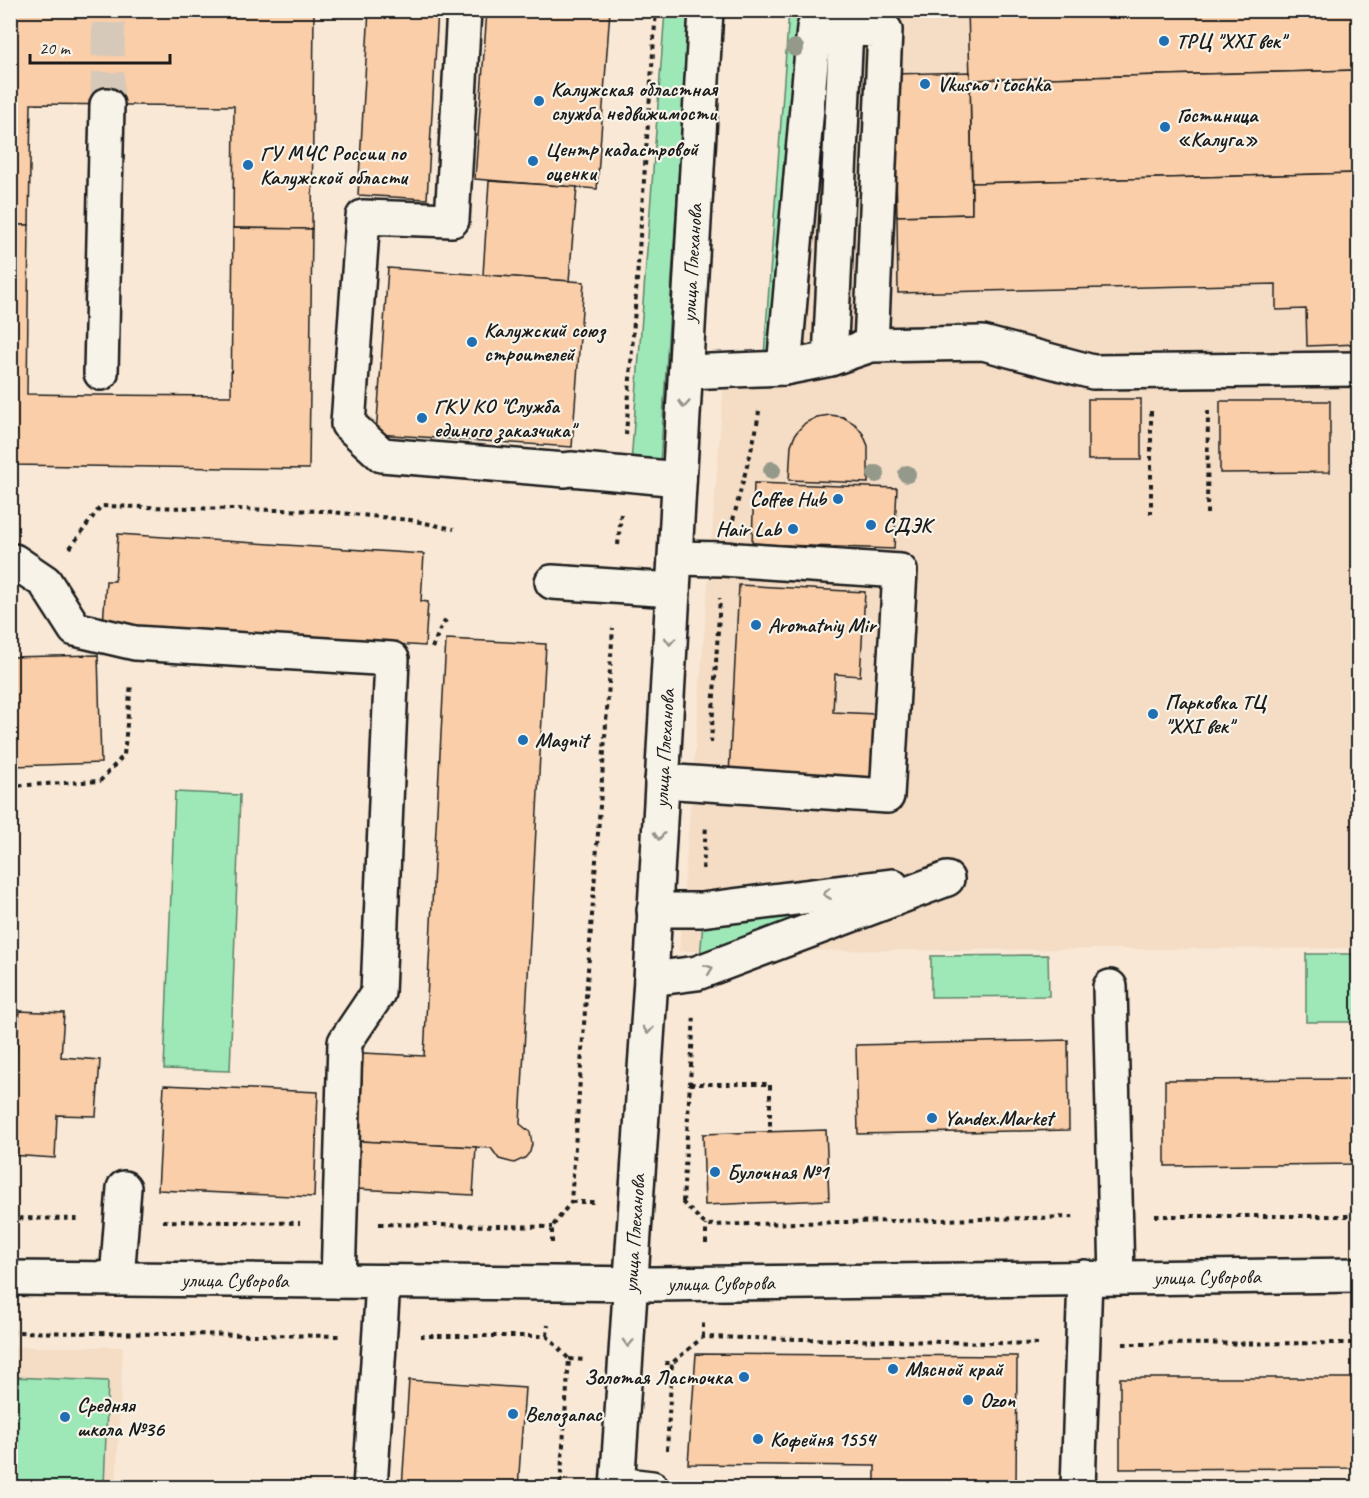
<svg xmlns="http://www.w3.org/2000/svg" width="1369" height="1498" viewBox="0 0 1369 1498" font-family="Caveat,sans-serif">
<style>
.built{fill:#f4dcc5}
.green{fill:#9ee8b7;stroke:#5d826a;stroke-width:1.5}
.building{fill:#f9cea8;stroke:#1c1c1c;stroke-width:1.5}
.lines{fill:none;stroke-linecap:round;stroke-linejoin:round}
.minor-tunnel{stroke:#d7c9b9;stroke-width:33;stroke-dasharray:33 16;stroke-linecap:butt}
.minor-casing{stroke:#1c1c1c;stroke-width:38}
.major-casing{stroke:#1c1c1c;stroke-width:38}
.path{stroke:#1c1c1c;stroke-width:4;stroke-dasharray:4.5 4.5;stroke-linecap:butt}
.minor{stroke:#f7f3e8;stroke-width:33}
.major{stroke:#f7f3e8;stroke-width:33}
.tree{fill:#949989}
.oneway{stroke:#94928c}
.poi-dot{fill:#1f6fb2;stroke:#f7f3e8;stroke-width:2}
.labels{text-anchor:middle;stroke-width:4.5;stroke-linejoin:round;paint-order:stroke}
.poi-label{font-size:21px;font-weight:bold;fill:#1c1c1c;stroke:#f7f3e8;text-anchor:start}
.street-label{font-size:21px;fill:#1c1c1c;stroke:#f7f3e8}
</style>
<rect width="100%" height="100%" fill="#f8e8d5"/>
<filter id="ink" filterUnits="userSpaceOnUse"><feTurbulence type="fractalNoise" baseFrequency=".0167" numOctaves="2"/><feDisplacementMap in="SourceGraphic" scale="12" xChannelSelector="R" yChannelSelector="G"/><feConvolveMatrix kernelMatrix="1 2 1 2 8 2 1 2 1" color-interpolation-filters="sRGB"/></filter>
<g filter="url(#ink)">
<!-- built -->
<g class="built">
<path d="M789,11H1358V948L679,951L725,371L763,369Z"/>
<path d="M11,1347H123L116,1487L11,1488Z"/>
</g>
<!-- green -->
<g class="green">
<path d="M665,11H689L660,465L631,463Z"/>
<path d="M789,11H807L784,368L763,370Z"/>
<path d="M175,792L240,795L230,1071L164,1069Z"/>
<path d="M936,881L699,970L704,911Z"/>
<rect x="1306" y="954" width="52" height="68"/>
<path d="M1048,955L1049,996L931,997V956Z"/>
<path d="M11,1377L108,1381L104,1487H11Z"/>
</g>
<!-- building -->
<g class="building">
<path d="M10,10H314L312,229L233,228L234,106L31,104L29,225H10Z"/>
<path d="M369,10H438L427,199L358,195Z"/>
<path d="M487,10H610L597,189L475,179Z"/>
<path d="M968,10H1358V70L970,80Z"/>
<path d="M1358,70V173L972,183L970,80Z"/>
<path d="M970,72L972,214L897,216L894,74Z"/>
<path d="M1358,173V344L1307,346L1306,309L1276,310V284L898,293L897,216L972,214V183Z"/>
<path d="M489,181L577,187L569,281L483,275Z"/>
<path d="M10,225H29L27,394L93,395L231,396L233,228L312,229L309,469L10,465Z"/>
<path d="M388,268L584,282L572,447L376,434Z"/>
<rect x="1088" y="399" width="53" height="61"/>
<path d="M1220,401H1330V472L1220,473Z"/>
<path d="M830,415L843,417L855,424L863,434L868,446V483L789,480L791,445L796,433L805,423L817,417Z"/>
<path d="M754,483L897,488L894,549L752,544Z"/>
<path d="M118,534L424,554L421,601L428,602L425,646L103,625L106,581H115Z"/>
<path d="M739,585L865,592L860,676L835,674L833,712L875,714L871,783L729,775Z"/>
<path d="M446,639L546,644L520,1124L530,1132L532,1144L530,1152L525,1158L514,1163L499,1159L491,1148L359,1141L363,1053L424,1056Z"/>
<path d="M98,655L101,763L14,766V745H10V657Z"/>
<path d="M19,1011L64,1013L61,1057L100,1060L96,1116L57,1115L55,1158L10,1155Z"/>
<path d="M1068,1040L1069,1130L858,1134L856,1045Z"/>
<path d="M1358,1079V1164L1165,1166V1080Z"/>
<path d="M164,1085L318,1092L314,1197L158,1190Z"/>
<path d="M826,1130L829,1200L705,1205L703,1134Z"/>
<path d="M359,1141L476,1147L473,1195L356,1189Z"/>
<path d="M696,1354L1017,1356L1016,1488H875V1466L688,1464Z"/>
<path d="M1120,1378H1358V1468L1120,1469Z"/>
<path d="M409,1380L525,1388L518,1488H402Z"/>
</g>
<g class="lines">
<!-- minor-tunnel -->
<path class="minor-tunnel" d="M107,105L109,10"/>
<!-- minor casing -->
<g class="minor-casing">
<g id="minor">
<path d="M464,10L452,220L363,217L348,424L382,455L565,470L571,469L679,479"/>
<path d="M846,29L885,30L871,345"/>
<path d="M784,368L814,28L846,29L830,359"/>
<path d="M686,372L784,368L830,359L871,345L983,343L1093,372L1358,369"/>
<path d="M101,373L107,105"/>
<path d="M10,561H14L45,582L75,629L135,643L392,659L378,993L345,1042L338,1281"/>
<path d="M552,582L673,590"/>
<path d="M662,781L887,796L900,571L723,559L675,558"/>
<path d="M654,910H701L892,886"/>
<path d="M651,979L697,973L947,879"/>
<path d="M1110,987L1117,1278"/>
<path id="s1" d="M10,1278L654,1284L1358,1275"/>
<path d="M117,1279L124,1188"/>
<path d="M618,1484L652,1488"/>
<path d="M370,1488L383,1282"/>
<path d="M1078,1488L1085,1277"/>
</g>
</g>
<!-- major casing -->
<g class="major-casing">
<g id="major">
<path id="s2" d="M617,1488L651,979L706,10"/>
</g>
</g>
<!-- path -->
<g class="path">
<path d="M1151,411V514"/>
<path d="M626,435L656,10"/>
<path d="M1207,514L1208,410"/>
<path d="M733,520L756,431L759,411"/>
<path d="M618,545L621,514"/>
<path d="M70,548L101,506L322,511L410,520L454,529"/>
<path d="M432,648L442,625L448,618"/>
<path d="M711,743L720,598"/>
<path d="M10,786L100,781L124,755L131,683"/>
<path d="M703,869L706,826"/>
<path d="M690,1084H770V1132"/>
<path d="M571,1202H596"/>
<path d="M682,1202L706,1225L1076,1217"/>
<path d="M683,1202L694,1014"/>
<path d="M1155,1216H1358"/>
<path d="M10,1218L81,1219"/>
<path d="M163,1221L300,1223"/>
<path d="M379,1224L552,1227"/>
<path d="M552,1243V1227L571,1202L613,628"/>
<path d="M706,1244V1225"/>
<path d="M10,1332L340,1336"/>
<path d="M420,1336H547L569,1359L560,1488"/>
<path d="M547,1336L548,1325"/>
<path d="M703,1337V1323"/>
<path d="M1123,1344L1358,1343"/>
<path d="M569,1359L586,1360"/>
<path d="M665,1363H672L703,1337L1041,1344"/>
<path d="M667,1450L672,1363"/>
</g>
<!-- minor -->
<use href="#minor" class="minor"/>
<!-- major -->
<use href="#major" class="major"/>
</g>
<!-- trees -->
<g class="tree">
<circle cx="795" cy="48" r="9"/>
<circle cx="772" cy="470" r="9"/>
<circle cx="876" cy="474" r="9"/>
<circle cx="907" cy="474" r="9"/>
</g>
<!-- one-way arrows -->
<defs><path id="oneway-chevron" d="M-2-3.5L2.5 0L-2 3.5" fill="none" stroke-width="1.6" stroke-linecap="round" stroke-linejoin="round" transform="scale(1.5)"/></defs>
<g class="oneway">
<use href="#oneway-chevron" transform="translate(684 404) rotate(94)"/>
<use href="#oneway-chevron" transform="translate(670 641) rotate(93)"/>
<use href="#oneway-chevron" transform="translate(659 836) rotate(93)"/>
<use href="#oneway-chevron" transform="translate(827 894) rotate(173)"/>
<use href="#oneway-chevron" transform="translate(709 969) rotate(-21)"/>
<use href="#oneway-chevron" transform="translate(648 1030) rotate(94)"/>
<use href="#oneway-chevron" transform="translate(628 1343) rotate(92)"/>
</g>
</g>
<!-- markers -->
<g class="poi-dot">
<circle cx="1164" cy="41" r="6"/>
<circle cx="925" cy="84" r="6"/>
<circle cx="539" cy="101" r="6"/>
<circle cx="1165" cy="127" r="6"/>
<circle cx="533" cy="161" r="6"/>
<circle cx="248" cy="165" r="6"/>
<circle cx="472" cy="342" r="6"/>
<circle cx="422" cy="418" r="6"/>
<circle cx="838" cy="499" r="6"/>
<circle cx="871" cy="525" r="6"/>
<circle cx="793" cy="529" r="6"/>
<circle cx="756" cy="625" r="6"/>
<circle cx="1153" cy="714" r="6"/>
<circle cx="523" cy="740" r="6"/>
<circle cx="932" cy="1118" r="6"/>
<circle cx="715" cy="1172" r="6"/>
<circle cx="893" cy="1369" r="6"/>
<circle cx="744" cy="1377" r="6"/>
<circle cx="968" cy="1400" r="6"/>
<circle cx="513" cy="1414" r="6"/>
<circle cx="65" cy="1417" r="6"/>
<circle cx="758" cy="1439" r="6"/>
</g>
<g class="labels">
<!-- poi labels -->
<g class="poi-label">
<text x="1176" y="48">ТРЦ "XXI век"</text>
<text x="937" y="91">Vkusno i tochka</text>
<text x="551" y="96">Калужская областная<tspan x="551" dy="24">служба недвижимости</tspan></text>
<text x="1177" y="122">Гостиница<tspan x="1177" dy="24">«Калуга»</tspan></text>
<text x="545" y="156">Центр кадастровой<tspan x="545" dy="24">оценки</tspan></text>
<text x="260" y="160">ГУ МЧС России по<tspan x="260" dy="24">Калужской области</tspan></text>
<text x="484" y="337">Калужский союз<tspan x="484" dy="24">строителей</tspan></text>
<text x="434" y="413">ГКУ КО "Служба<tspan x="434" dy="24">единого заказчика"</tspan></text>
<text x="826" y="506" text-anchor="end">Coffee Hub</text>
<text x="883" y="532">СДЭК</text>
<text x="781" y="536" text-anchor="end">Hair Lab</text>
<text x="768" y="632">Aromatniy Mir</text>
<text x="1165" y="709">Парковка ТЦ<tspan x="1165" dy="24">"XXI век"</tspan></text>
<text x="535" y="747">Magnit</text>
<text x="944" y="1125">Yandex.Market</text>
<text x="727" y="1179">Булочная №1</text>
<text x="905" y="1376">Мясной край</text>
<text x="732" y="1384" text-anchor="end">Золотая Ласточка</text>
<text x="980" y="1407">Ozon</text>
<text x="77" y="1412">Средняя<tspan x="77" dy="24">школа №36</tspan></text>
<text x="525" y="1421">Велозапас</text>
<text x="770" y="1446">Кофейня 1554</text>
</g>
<!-- street labels -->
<g class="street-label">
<text dy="7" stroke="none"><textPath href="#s2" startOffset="1227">улица Плеханова</textPath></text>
<text dy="7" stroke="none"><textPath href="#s2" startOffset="741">улица Плеханова</textPath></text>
<text dy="7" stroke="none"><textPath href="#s2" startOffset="255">улица Плеханова</textPath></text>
<text dy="7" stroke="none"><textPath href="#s1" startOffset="1197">улица Суворова</textPath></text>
<text dy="7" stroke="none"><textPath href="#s1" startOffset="225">улица Суворова</textPath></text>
<text dy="7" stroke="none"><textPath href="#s1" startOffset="711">улица Суворова</textPath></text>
</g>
</g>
<!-- margin -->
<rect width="1369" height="1498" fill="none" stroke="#f7f3e8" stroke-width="36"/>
<rect x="18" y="18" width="1333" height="1462" fill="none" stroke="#1c1c1c" stroke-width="2" filter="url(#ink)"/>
<!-- scale -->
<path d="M30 54v9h140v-9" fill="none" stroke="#1c1c1c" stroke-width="3"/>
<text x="39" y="54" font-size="18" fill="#1c1c1c" stroke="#f7f3e8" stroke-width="4.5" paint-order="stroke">20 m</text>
</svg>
